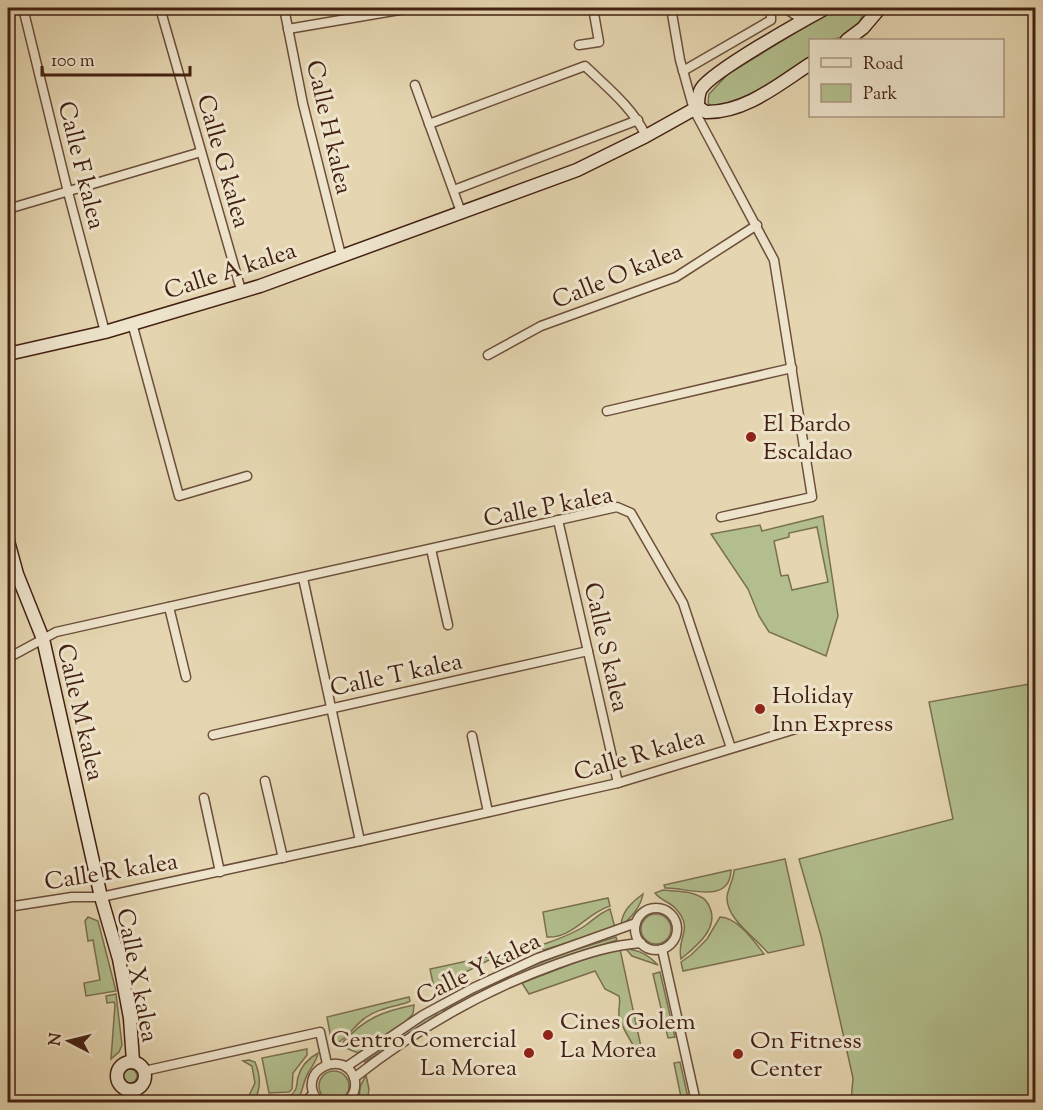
<svg xmlns="http://www.w3.org/2000/svg" width="1043" height="1110" viewBox="0 0 1043 1110" font-family="'Sorts Mill Goudy',serif">
<style>
.green{fill:#b2be8d;stroke:#7a6f50;stroke-width:1.5;fill-rule:evenodd}
.lines{fill:none;stroke-linecap:round;stroke-linejoin:round}
.street-casing{stroke:#6c4e3a;stroke-width:11}
.secondary-casing{stroke:#432012;stroke-width:15}
.street{stroke:#eee4cc;stroke-width:8}
.secondary{stroke:#eee4cc;stroke-width:12}
.poi-dot{fill:#8f2418;stroke:#eee4cc;stroke-width:2}
.labels{text-anchor:middle;stroke-width:6;stroke-linejoin:round;paint-order:stroke}
.street-label{font-size:24px;fill:#432012;stroke:#eee4cc}
.poi-label{font-size:24px;fill:#432012;stroke:#eee4cc;text-anchor:start}
</style>
<rect width="100%" height="100%" fill="#e5d6b1"/>
<filter id="stains"><feTurbulence type="fractalNoise" baseFrequency=".00333" numOctaves="4"/><feColorMatrix values="0 0 0 0 .2 0 0 0 0 .09 0 0 0 0 .02 0 0 0 .5 -.17"/></filter>
<radialGradient id="worn" r=".72"><stop offset=".6" stop-color="#630" stop-opacity="0"/><stop offset="1" stop-color="#630" stop-opacity=".3"/></radialGradient>
<!-- green -->
<g class="green">
<path d="M836,8H862L864,13C851,41 837,40 810,40V58C780,76 746,105 710,106L708,102L709,94L728,74Z"/>
<path d="M823,516L838,616L826,656L769,632L759,616L748,589L711,534L760,525L762,531ZM817,527L828,582L792,590L788,575L781,576L774,541L789,537V533Z"/>
<path d="M1035,683V1102H851L853,1078L821,936L799,859L953,819L929,702Z"/>
<path d="M785,859L804,945L768,953C755,937 726,919 727,897C728,887 734,880 734,870Z"/>
<path d="M731,870C730,906 686,887 665,888L664,885Z"/>
<path d="M663,890C676,891 690,891 701,897C706,899 708,903 710,908C719,929 695,947 681,959C676,938 694,930 677,910C671,902 661,901 655,893Z"/>
<path d="M643,894C641,906 631,919 621,925C622,911 632,902 643,894Z"/>
<path d="M608,898L610,906C588,912 572,939 547,937L543,912Z"/>
<path d="M610,909L615,928L547,949L544,950L539,946C555,940 572,935 586,925C594,919 600,913 610,909Z"/>
<circle cx="656" cy="929" r="15"/>
<path d="M88,917L98,921L116,991L86,996L84,983L100,980L93,940L88,941L85,921Z"/>
<path d="M720,917C737,917 754,941 764,954L683,971L681,962L691,955L707,939Z"/>
<path d="M616,937L617,940L569,955L518,975L517,972L568,952Z"/>
<path d="M620,949L643,1056L640,1057C633,1044 622,1029 619,1016C618,1008 621,1003 619,996L605,989L595,971L529,994L522,983L582,960Z"/>
<path d="M626,949C640,950 648,955 658,965L632,956Z"/>
<path d="M518,950L519,953L494,963L491,959L444,983L446,987L435,993L430,969Z"/>
<path d="M660,972L675,1037L668,1038L653,974Z"/>
<path d="M510,974L511,977L444,1011L442,1008Z"/>
<path d="M116,994L122,1045L119,1052L111,1059L115,1005L114,1002L107,1003L106,996Z"/>
<path d="M409,997L410,1001L406,1003C392,1007 377,1009 365,1018C354,1025 345,1043 332,1044L327,1017Z"/>
<path d="M414,1005L413,1014L405,1022L358,1053L343,1047V1042C365,1018 384,1011 414,1005Z"/>
<path d="M436,1012L437,1015L365,1062L363,1060L407,1029Z"/>
<path d="M307,1049V1055L293,1073L292,1089L289,1092L269,1093L262,1058Z"/>
<path d="M318,1053C317,1061 311,1067 307,1075C302,1085 303,1094 296,1102H260L267,1098L291,1095C298,1089 296,1086 298,1077C301,1066 309,1058 318,1053Z"/>
<path d="M249,1060L255,1062C261,1077 261,1088 254,1102H246L255,1083L252,1066L243,1061Z"/>
<path d="M680,1062L689,1102H682L674,1063Z"/>
<circle cx="130" cy="1076" r="7"/>
<circle cx="334" cy="1086" r="15"/>
<path d="M366,1075L369,1089L367,1102H359L360,1087Z"/>
</g>
<g class="lines">
<!-- street casing -->
<g class="street-casing">
<g id="street">
<path d="M23,8L68,192L105,332"/>
<path d="M160,8L241,290"/>
<path d="M284,8L303,104L341,255"/>
<path d="M671,8L680,60L694,110L774,260L812,497L721,517"/>
<path d="M785,8L804,21"/>
<path d="M288,29L411,8"/>
<path d="M579,45L599,42L593,8"/>
<path d="M683,71L771,20V8"/>
<path d="M415,85L461,212"/>
<path d="M429,124L585,66C608,88 633,108 646,136"/>
<path d="M454,190L638,120"/>
<path d="M8,209L201,152"/>
<path d="M132,323L179,496L247,476"/>
<path d="M488,355L541,326L676,277L757,225"/>
<path d="M607,411L792,368"/>
<path d="M558,520L618,783"/>
<path d="M431,549L448,625"/>
<path d="M303,578L360,841"/>
<path d="M169,607L186,677"/>
<path d="M8,658L56,632L617,507L631,513L683,603L731,748"/>
<path d="M213,735L588,651"/>
<path d="M472,736L488,812"/>
<path d="M265,781L283,858"/>
<path d="M204,798L220,872"/>
<path d="M8,907L72,897H101L360,841L618,783L799,728"/>
<circle cx="656" cy="929" r="21"/>
<path d="M662,949L696,1102"/>
<path d="M346,1067L423,1015L473,988L538,958L636,923"/>
<path d="M144,1071L320,1032L327,1064"/>
<path d="M354,1078C415,1030 484,990 557,964C585,954 612,945 641,943"/>
<path d="M305,1102L313,1094"/>
<path d="M319,1102C292,1070 348,1046 355,1081C356,1090 353,1097 346,1102"/>
</g>
</g>
<!-- secondary casing -->
<g class="secondary-casing">
<g id="secondary">
<path d="M847,40L863,28L880,8"/>
<path d="M698,107C698,101 698,94 701,89C712,71 804,20 826,8"/>
<path d="M698,107L706,112C745,113 779,84 810,64"/>
<path d="M8,354L105,332L260,286L577,170L646,136L698,107"/>
<path d="M8,541L17,574L43,639L101,897L119,959L130,1018L133,1062"/>
<circle cx="131" cy="1076" r="14"/>
</g>
</g>
<!-- street -->
<use href="#street" class="street"/>
<!-- secondary -->
<use href="#secondary" class="secondary"/>
</g>
<!-- markers -->
<g class="poi-dot">
<circle cx="751" cy="437" r="6"/>
<circle cx="760" cy="709" r="6"/>
<circle cx="548" cy="1035" r="6"/>
<circle cx="529" cy="1053" r="6"/>
<circle cx="738" cy="1054" r="6"/>
</g>
<g class="labels">
<!-- street labels -->
<g class="street-label">
<text transform="translate(330 127) rotate(77)" y="8">Calle H kalea</text>
<text transform="translate(224 161) rotate(74)" y="8">Calle G kalea</text>
<text transform="translate(82 165) rotate(76)" y="8">Calle F kalea</text>
<text transform="translate(230 270) rotate(-18)" y="8">Calle A kalea</text>
<text transform="translate(617 275) rotate(-22)" y="8">Calle O kalea</text>
<text transform="translate(548 506) rotate(-11)" y="8">Calle P kalea</text>
<text transform="translate(607 647) rotate(77)" y="8">Calle S kalea</text>
<text transform="translate(396 674) rotate(-12)" y="8">Calle T kalea</text>
<text transform="translate(81 712) rotate(77)" y="8">Calle M kalea</text>
<text transform="translate(639 754) rotate(-16)" y="8">Calle R kalea</text>
<text transform="translate(111 871) rotate(-9)" y="8">Calle R kalea</text>
<text transform="translate(478 968) rotate(-26)" y="8">Calle Y kalea</text>
<text transform="translate(138 975) rotate(79)" y="8">Calle X kalea</text>
</g>
<!-- poi labels -->
<g class="poi-label">
<text x="763" y="431">El Bardo<tspan x="763" dy="28">Escaldao</tspan></text>
<text x="772" y="703">Holiday<tspan x="772" dy="28">Inn Express</tspan></text>
<text x="560" y="1029">Cines Golem<tspan x="560" dy="28">La Morea</tspan></text>
<text x="517" y="1047" text-anchor="end">Centro Comercial<tspan x="517" dy="28">La Morea</tspan></text>
<text x="750" y="1048">On Fitness<tspan x="750" dy="28">Center</tspan></text>
</g>
</g>
<!-- margin -->
<rect width="1043" height="1110" fill="none" stroke="#e5d6b1" stroke-width="30"/>
<rect x="9" y="9" width="1025" height="1092" fill="none" stroke="#432012" stroke-width="3"/>
<rect x="15" y="15" width="1013" height="1080" fill="none" stroke="#432012" stroke-width="1.5"/>
<!-- legend -->
<rect x="809" y="39" width="195" height="78" fill="#eee4cc" stroke="#aa9682" stroke-width="1.5"/>
<rect x="821" y="58" width="30" height="9" fill="#eee4cc" stroke="#aa9682" stroke-width="1.5"/>
<text x="863" y="69" font-size="18" fill="#432012">Road</text>
<rect x="821" y="84" width="30" height="18" fill="#b2be8d" stroke="#aa9682" stroke-width="1.5"/>
<text x="863" y="99" font-size="18" fill="#432012">Park</text>
<!-- north arrow -->
<g transform="translate(69 1041) rotate(277)" stroke="#eee4cc" stroke-width="4.5" paint-order="stroke">
<path d="M0-4.5L10 22L0 15L-10 22Z" fill="#432012"/>
<text y="-9" font-size="16" font-weight="bold" text-anchor="middle" fill="#432012">N</text>
</g>
<!-- scale -->
<path d="M42 66v9h148v-9" fill="none" stroke="#432012" stroke-width="3"/>
<text x="51" y="66" font-size="18" fill="#432012" stroke="#eee4cc" stroke-width="4.5" paint-order="stroke">100 m</text>
<rect width="100%" height="100%" filter="url(#stains)"/>
<rect width="100%" height="100%" fill="url(#worn)"/>
</svg>
